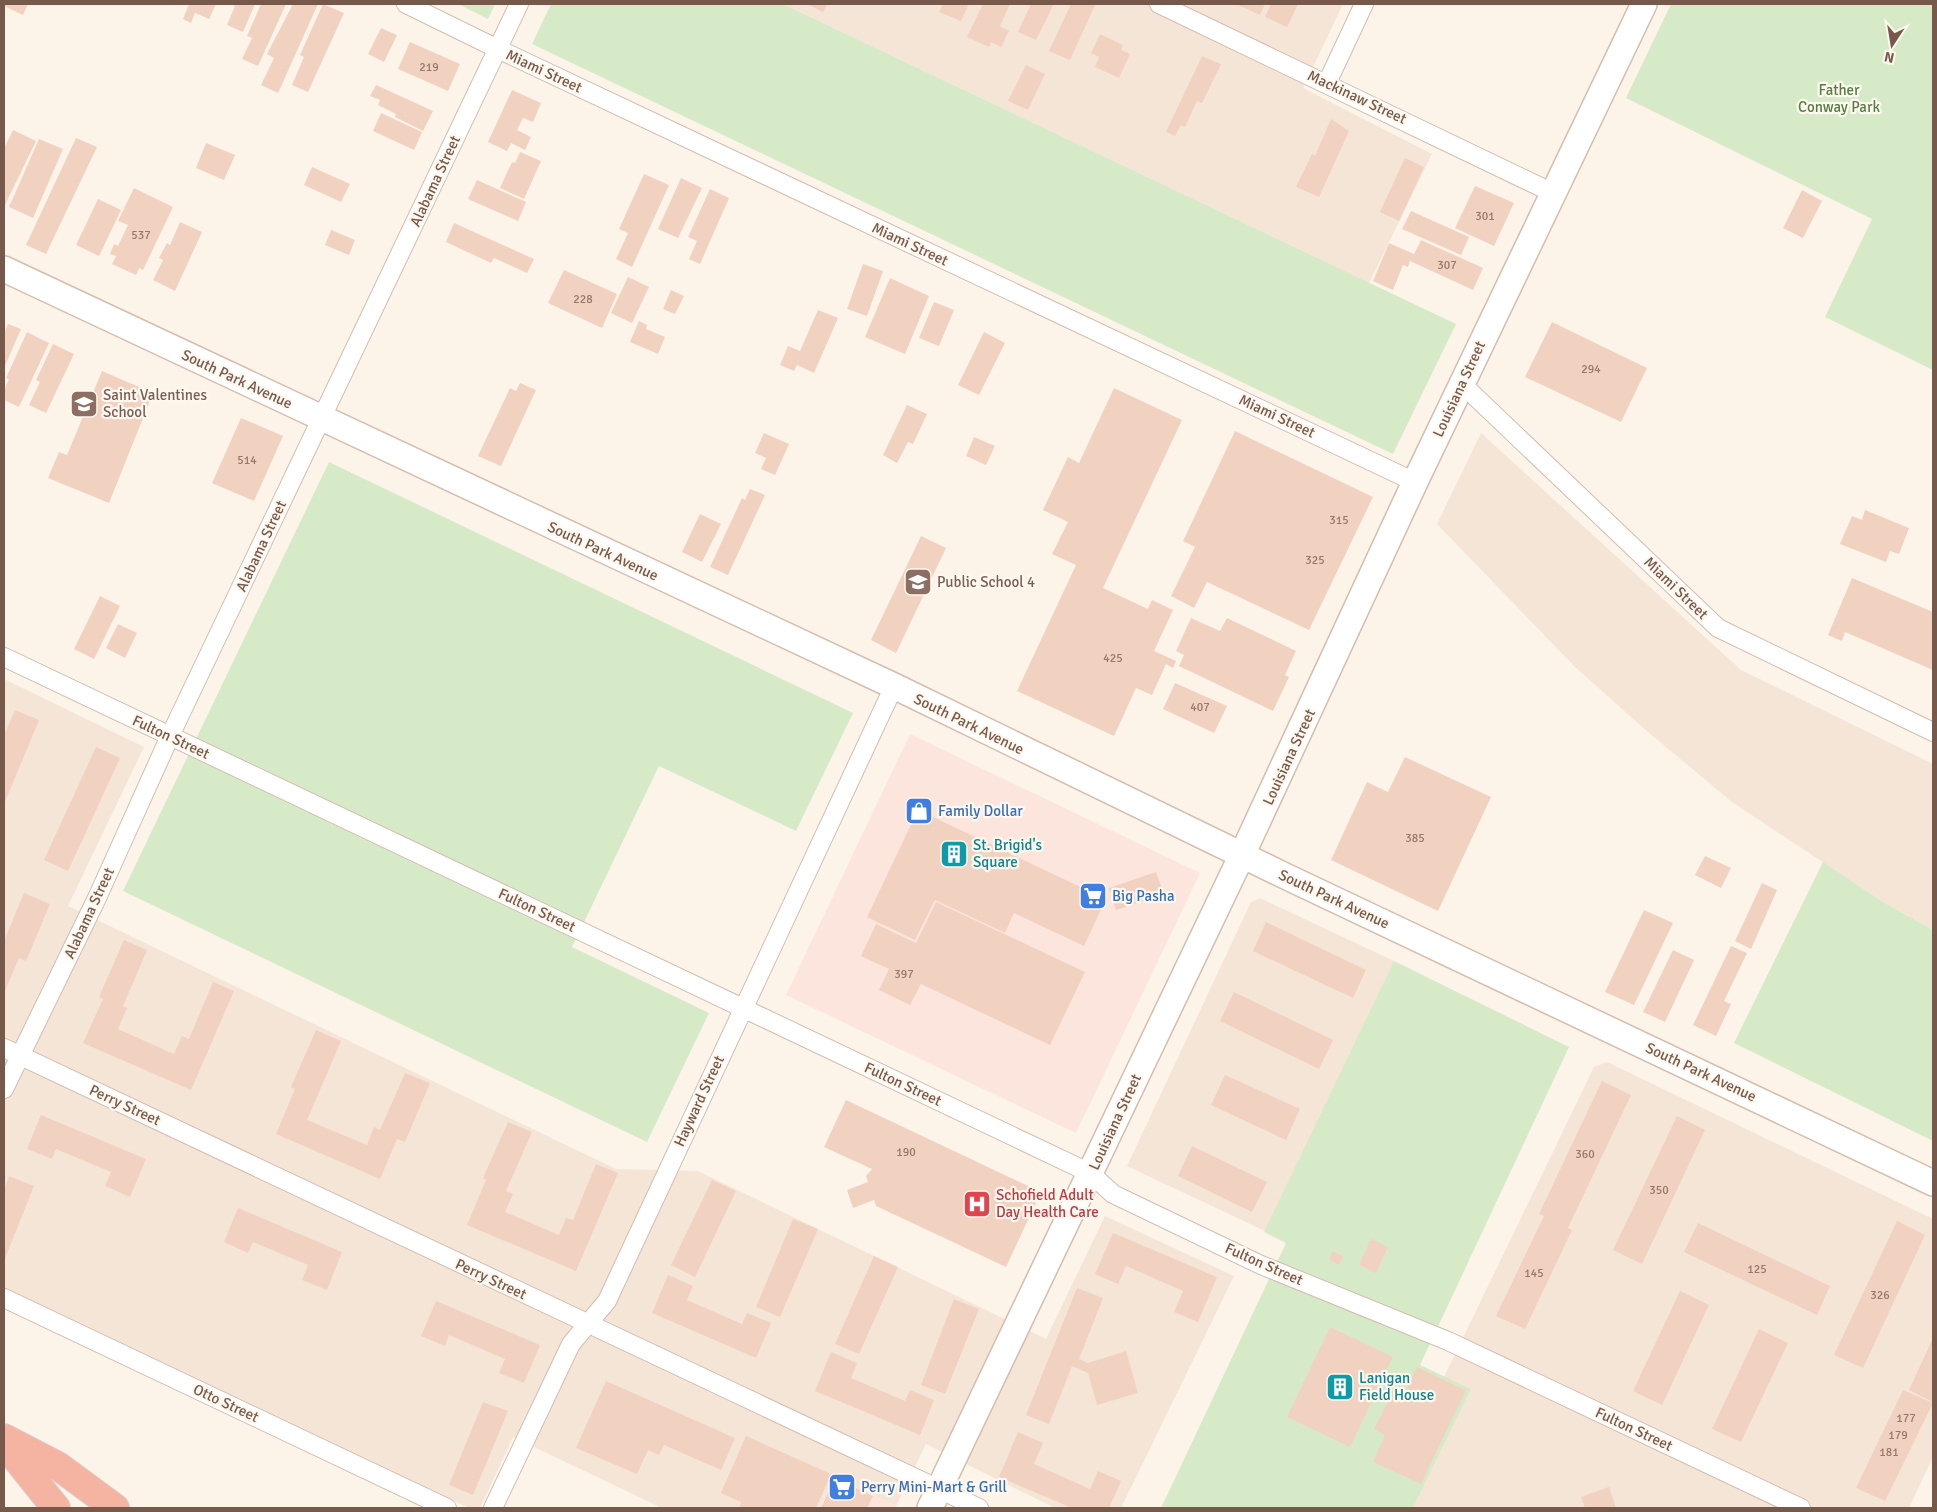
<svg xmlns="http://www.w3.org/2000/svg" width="1937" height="1512" viewBox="0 0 1937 1512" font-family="Signika,sans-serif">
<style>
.residential{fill:#f4e5d7}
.commercial{fill:#fce5dd}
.green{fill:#d7eac7}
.building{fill:#f1d2c1}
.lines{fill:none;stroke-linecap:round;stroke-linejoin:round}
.street-casing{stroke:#d1bdb1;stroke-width:20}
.secondary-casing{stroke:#d4bdae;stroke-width:28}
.highway-casing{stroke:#d9d1cd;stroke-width:30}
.street{stroke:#fff;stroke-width:18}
.secondary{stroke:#fff;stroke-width:25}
.highway{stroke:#f5b3a1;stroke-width:28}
.labels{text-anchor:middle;stroke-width:4.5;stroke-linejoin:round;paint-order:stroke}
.number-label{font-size:12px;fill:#967769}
.street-label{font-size:15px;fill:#77594c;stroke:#fff8ef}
.park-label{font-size:15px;fill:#577c44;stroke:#fff8ef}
.education-label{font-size:15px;fill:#785e54;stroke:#fff8ef;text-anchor:start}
.shop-label{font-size:15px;fill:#366cbe;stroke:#fff8ef;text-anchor:start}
.culture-label{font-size:15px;fill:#0d838f;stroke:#fff8ef;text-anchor:start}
.health-label{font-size:15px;fill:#be3a42;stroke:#fff8ef;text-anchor:start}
</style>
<rect width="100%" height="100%" fill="#fcf4e9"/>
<!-- residential -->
<g class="residential">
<path d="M783,4H1343L1303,88L1432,154L1369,283Z"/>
<path d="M1481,433L1741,670L1933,764V930L1883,902L1732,802L1648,732L1575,667L1437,524Z"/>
<path d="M4,679L144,747L68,906L616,1169L698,1171L1046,1339L1105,1216L1234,1276L1121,1508H1055L926,1444L896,1506L833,1476L818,1508H662L513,1437L480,1508H469L4,1291Z"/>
<path d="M1260,898L1394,961L1267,1232L1127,1166L1251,902Z"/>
<path d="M1607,1062L1933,1219V1457L1909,1508H1413L1471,1389L1444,1377L1594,1067Z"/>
</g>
<!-- commercial -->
<g class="commercial">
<path d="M910,734L1200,873L1076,1133L786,995Z"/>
<path d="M833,1476L896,1506L895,1508H818Z"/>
</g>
<!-- green -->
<g class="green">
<path d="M458,4H495L488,19Z"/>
<path d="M551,4H783L1456,324L1393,454L532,44Z"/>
<path d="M1671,4H1933V370L1825,317L1872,219L1626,98Z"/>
<path d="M329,462L853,713L796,831L659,766L572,947L709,1013L647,1142L123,891Z"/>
<path d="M1823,862L1883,902L1933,930V1141L1734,1043Z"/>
<path d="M1394,961L1569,1047L1420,1365L1471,1389L1413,1508H1161L1286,1243L1264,1232Z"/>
</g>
<!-- building -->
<g class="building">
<path d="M4,4H28L23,15L4,6Z"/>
<path d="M189,4H216L209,19L195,13L191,23L183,19Z"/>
<path d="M230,4H255L243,32L227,25L235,6Z"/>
<path d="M261,4H286L258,66L242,59L252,38L247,36Z"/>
<path d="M293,4H318L278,93L261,85L274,58L267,54Z"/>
<path d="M323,4L344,13L308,92L292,85L304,57L300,55Z"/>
<path d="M807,4H827L823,12Z"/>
<path d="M943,4H969L961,21L939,12Z"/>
<path d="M983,4H1010L1000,26L1009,31L1001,47L991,42L989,47L967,37Z"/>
<path d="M1031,4H1054L1036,40L1018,32Z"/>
<path d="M1071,4L1095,5L1070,60L1049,51Z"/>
<path d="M1236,4H1265L1260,15Z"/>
<path d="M1271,4H1298L1287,27L1265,17Z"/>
<path d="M381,28L397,35L384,62L368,54Z"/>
<path d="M1100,34L1123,45L1121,50L1130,54L1119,78L1095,67L1099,57L1091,53Z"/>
<path d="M410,42L460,64L448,91L398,69Z"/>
<path d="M1202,56L1221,64L1202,103L1197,101L1185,127L1181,125L1175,136L1166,132Z"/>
<path d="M1026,65L1045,74L1028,110L1008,101Z"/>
<path d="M376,85L433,111L423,131L395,117L396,114L378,105L380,100L370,96Z"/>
<path d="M512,90L541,103L533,122L523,118L517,130L531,137L525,150L511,143L507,151L488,142Z"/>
<path d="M381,113L422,132L414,150L373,131Z"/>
<path d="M1331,119L1349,131L1319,197L1296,187L1312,154L1315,156Z"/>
<path d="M13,130L36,141L5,205L4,148Z"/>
<path d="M76,138L97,147L46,254L26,245Z"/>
<path d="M39,139L63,149L33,218L9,207Z"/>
<path d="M206,143L235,155L224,180L196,168Z"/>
<path d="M520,152L541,161L524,199L500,188L512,162L515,163Z"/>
<path d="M1405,158L1424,167L1399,221L1380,212Z"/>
<path d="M312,167L350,184L341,202L304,185Z"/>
<path d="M644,174L669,185L632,267L616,259L628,233L619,229Z"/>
<path d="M681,178L702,188L678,238L658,229Z"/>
<path d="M477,180L526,202L518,221L468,199Z"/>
<path d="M1475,186L1514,203L1494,246L1455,228Z"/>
<path d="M134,188L173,207L143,270L139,268L136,275L112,264L116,256L110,254L114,244L118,246L128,225L118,221Z"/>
<path d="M710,189L729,198L700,264L689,259L697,241L688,237Z"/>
<path d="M1802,190L1822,201L1803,238L1783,228Z"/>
<path d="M98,199L121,210L99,256L76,245Z"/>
<path d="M1411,211L1469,237L1461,255L1402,229Z"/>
<path d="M180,222L202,232L175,291L153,280L163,260L159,258L167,243L170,245Z"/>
<path d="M454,223L534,259L527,273L494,258L491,263L446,242Z"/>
<path d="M331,230L355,240L349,255L325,245Z"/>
<path d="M1421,240L1483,268L1473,290L1410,261L1408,267L1403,265L1393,290L1373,281L1389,243L1414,254Z"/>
<path d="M863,264L883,271L867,316L847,309Z"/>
<path d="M564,270L617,294L602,328L548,303Z"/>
<path d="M628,277L649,287L632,323L611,313Z"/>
<path d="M890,278L929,296L905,354L865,337Z"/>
<path d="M671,290L684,296L675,314L663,309Z"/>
<path d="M934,302L954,310L939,346L919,338Z"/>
<path d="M818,310L838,318L814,373L797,365L794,371L780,365L788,346L800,351Z"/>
<path d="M639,321L647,325L646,329L665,337L658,354L630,342Z"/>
<path d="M1552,322L1647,368L1621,422L1525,377Z"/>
<path d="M8,324L21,329L4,368V334Z"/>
<path d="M27,332L49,343L19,407L4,400V391L9,379L6,378Z"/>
<path d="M984,332L1005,343L979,395L958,385Z"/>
<path d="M53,344L74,354L46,413L29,405L40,382L36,380Z"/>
<path d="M102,371L153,393L109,503L48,478L59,452L67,455Z"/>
<path d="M520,383L536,390L501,466L478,456L510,388L516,391Z"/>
<path d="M1114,388L1182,420L1103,588L1148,609L1152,600L1173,610L1154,651L1176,661L1173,668L1166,664L1152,695L1136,688L1114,736L1017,691L1076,565L1052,554L1068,522L1043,510L1068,457L1079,463Z"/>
<path d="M907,405L927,414L913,444L908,442L897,463L883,455Z"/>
<path d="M241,418L283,436L254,501L212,483Z"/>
<path d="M1235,431L1373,497L1309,630L1207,582L1194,608L1171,596L1195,547L1183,541Z"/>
<path d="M764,433L789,444L775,475L761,469L766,458L755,453Z"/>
<path d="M974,437L995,446L986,465L966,456Z"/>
<path d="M750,489L765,495L728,575L710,567L742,498L745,500Z"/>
<path d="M1865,510L1909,528L1899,554L1890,551L1886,562L1840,544L1852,516L1862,520Z"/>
<path d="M700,514L721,524L702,562L682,552Z"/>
<path d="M921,536L946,548L896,653L871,640Z"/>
<path d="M1852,578L1933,612V670L1845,632L1842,641L1828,635Z"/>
<path d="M100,596L120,606L94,659L74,649Z"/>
<path d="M1191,618L1220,631L1227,618L1296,651L1285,675L1289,677L1273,711L1179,666L1184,655L1176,651Z"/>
<path d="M118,624L137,633L125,658L106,648Z"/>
<path d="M1175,683L1227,706L1214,733L1163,709Z"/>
<path d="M15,710L39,720L4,804V736Z"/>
<path d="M96,747L120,758L68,871L44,860Z"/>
<path d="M1405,757L1491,797L1438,911L1331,860L1367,782L1388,792Z"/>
<path d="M918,810L1106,899L1084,946L1014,913L1005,933L935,900L915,940L867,917Z"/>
<path d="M1705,856L1731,868L1721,888L1695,875Z"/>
<path d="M1156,872L1164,894L1116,910L1109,888Z"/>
<path d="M1762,883L1777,890L1751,949L1735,941Z"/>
<path d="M24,893L50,904L26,961L19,958L4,993V941Z"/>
<path d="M936,902L1085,972L1050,1045L921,984L910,1005L879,990L889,969L861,956L876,924L916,943Z"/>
<path d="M1644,910L1673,923L1634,1005L1605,992Z"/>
<path d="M1266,922L1366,970L1353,998L1253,951Z"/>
<path d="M124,940L147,950L123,1006L127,1008L118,1029L174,1054L182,1036L189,1039L213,982L234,991L191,1090L83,1043L103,999L99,997Z"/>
<path d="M1731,946L1747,953L1724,1001L1731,1004L1716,1036L1693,1025Z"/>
<path d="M1673,950L1694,960L1665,1022L1643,1012Z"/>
<path d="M1234,992L1333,1040L1319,1069L1220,1021Z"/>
<path d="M316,1030L341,1041L307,1120L367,1145L374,1127L380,1130L405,1073L430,1083L405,1142L397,1139L380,1179L276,1134L295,1089L291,1087Z"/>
<path d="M1225,1075L1300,1109L1286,1140L1211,1105Z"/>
<path d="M1602,1081L1631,1095L1568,1228L1572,1230L1525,1329L1496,1316L1544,1216L1539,1214Z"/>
<path d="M846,1100L1041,1192L1006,1267L876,1206L874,1200L853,1208L847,1190L868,1182L866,1176L872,1169L824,1147Z"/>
<path d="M41,1115L146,1159L130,1197L105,1186L111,1172L56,1149L52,1159L27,1149Z"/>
<path d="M1677,1116L1705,1130L1642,1264L1613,1250Z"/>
<path d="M508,1122L532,1132L506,1191L513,1194L505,1212L559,1235L566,1218L573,1220L596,1164L618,1173L576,1271L467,1225L486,1180L483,1178Z"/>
<path d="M1192,1146L1267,1182L1252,1212L1178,1176Z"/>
<path d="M9,1176L34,1186L4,1261V1190Z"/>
<path d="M712,1180L736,1191L695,1277L671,1265Z"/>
<path d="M238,1208L342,1252L327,1290L302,1280L308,1265L253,1242L248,1253L224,1242Z"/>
<path d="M793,1219L818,1229L780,1317L756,1307Z"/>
<path d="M1897,1221L1925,1235L1863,1368L1834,1355Z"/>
<path d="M1698,1223L1830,1286L1817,1315L1684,1252Z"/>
<path d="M1113,1233L1217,1277L1198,1322L1174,1312L1183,1291L1126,1266L1118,1284L1095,1274Z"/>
<path d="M1371,1239L1388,1247L1376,1273L1359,1265Z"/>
<path d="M1333,1251L1343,1256L1339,1265L1329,1260Z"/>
<path d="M874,1256L898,1267L859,1354L835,1344Z"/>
<path d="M668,1275L693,1286L687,1300L742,1324L747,1313L771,1323L756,1358L652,1313Z"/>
<path d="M1077,1288L1103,1298L1079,1359L1088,1363L1126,1351L1138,1393L1097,1405L1088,1373L1072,1366L1049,1424L1026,1415Z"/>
<path d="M1680,1291L1709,1305L1662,1405L1633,1391Z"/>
<path d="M954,1299L979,1309L945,1394L921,1385Z"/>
<path d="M436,1301L540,1345L524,1383L499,1373L505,1359L449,1335L445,1346L421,1336Z"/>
<path d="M1330,1327L1393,1357L1350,1447L1287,1417Z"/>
<path d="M1759,1329L1788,1343L1741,1442L1712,1429Z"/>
<path d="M1933,1338V1402L1909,1390Z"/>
<path d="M831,1352L857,1363L851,1378L905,1401L910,1390L934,1400L920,1435L815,1391Z"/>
<path d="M1417,1367L1466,1390L1421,1484L1373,1462L1385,1435L1374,1429L1395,1387L1405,1392Z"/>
<path d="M606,1381L735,1438L721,1470L664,1445L659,1455L648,1450L637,1474L576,1448Z"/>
<path d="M1903,1390L1933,1403L1885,1501L1856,1488Z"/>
<path d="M483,1402L508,1411L473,1495L449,1485Z"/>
<path d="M1018,1432L1043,1443L1034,1464L1090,1489L1098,1471L1121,1481L1109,1508H1072L999,1477Z"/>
<path d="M746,1436L831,1474L816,1508H739L741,1502L721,1493Z"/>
<path d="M835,1478L873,1496L867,1508H821Z"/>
<path d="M1609,1487L1616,1508H1585L1581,1497Z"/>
</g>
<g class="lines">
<!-- street casing -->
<g class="street-casing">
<g id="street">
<path d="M406,4L498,49L1415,482"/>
<path d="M1159,4L1553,193"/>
<path d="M1327,83L1364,4"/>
<path d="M1462,384L1718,628L1933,732"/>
<path d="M4,657L1090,1173L1113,1194L1261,1265L1448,1341L1801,1508"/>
<path d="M4,1048L979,1508"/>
<path d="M4,1089L97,898L170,736L519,4"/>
<path d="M4,1298L447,1508"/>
<path d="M493,1508L571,1344L607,1301L894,686"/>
</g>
</g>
<!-- secondary casing -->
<g class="secondary-casing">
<g id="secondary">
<path d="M4,269L894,686L1283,875L1933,1183"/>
<path d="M930,1508L1242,855L1415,482L1644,4"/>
</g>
</g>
<!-- highway casing -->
<g class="highway-casing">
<g id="highway">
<path d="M4,1438L58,1466L115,1508"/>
<path d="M4,1443L56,1508"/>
</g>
</g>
<!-- street -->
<use href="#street" class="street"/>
<!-- secondary -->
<use href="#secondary" class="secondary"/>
<!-- highway -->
<use href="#highway" class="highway"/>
</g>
<!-- icons -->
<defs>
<g id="school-square" transform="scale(1.4375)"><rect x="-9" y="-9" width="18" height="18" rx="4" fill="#8d6e63" stroke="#fff8ef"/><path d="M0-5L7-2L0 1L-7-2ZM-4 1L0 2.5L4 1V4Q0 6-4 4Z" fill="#fff"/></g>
<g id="shop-square" transform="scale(1.4375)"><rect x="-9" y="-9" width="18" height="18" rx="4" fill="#3f7fe0" stroke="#fff8ef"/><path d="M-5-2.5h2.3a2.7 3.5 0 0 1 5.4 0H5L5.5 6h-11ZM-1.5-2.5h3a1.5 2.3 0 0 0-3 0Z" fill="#fff"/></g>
<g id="building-square" transform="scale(1.4375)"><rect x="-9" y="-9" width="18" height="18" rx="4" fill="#0f9aa8" stroke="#fff8ef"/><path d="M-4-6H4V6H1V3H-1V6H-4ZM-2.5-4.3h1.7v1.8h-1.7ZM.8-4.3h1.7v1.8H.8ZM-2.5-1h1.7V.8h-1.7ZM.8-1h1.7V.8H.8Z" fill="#fff"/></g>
<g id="supermarket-square" transform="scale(1.4375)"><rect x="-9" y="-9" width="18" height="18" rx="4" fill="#3f7fe0" stroke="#fff8ef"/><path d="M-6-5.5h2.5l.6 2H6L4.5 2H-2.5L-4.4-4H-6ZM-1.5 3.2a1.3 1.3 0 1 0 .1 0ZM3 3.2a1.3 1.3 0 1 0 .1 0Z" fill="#fff"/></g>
<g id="hospital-square" transform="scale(1.4375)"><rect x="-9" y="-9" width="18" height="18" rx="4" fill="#e0444e" stroke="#fff8ef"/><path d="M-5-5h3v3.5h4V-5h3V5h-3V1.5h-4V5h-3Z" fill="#fff"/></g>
</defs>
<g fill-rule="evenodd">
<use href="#school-square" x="84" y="404"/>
<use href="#school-square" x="918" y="582"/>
<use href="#shop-square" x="919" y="811"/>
<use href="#building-square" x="954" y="854"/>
<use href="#supermarket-square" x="1093" y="896"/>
<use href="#hospital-square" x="977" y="1204"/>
<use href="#building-square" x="1340" y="1387"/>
<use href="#supermarket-square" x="842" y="1487"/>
</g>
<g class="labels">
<!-- number labels -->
<g class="number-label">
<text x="429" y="71">219</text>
<text x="1485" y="220">301</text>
<text x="141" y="239">537</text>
<text x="1447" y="269">307</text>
<text x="583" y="303">228</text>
<text x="1591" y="373">294</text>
<text x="247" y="464">514</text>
<text x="1339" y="524">315</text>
<text x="1315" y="564">325</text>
<text x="1113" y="662">425</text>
<text x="1200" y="711">407</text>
<text x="1415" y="842">385</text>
<text x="904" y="978">397</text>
<text x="906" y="1156">190</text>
<text x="1585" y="1158">360</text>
<text x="1659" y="1194">350</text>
<text x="1757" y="1273">125</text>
<text x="1534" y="1277">145</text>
<text x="1880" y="1299">326</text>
<text x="1906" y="1422">177</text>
<text x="1898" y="1439">179</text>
<text x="1889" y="1456">181</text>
</g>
<!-- street labels -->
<g class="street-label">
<text transform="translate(544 71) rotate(25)" y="5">Miami Street</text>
<text transform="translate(1357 97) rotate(25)" y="5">Mackinaw Street</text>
<text transform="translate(435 181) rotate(-65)" y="5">Alabama Street</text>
<text transform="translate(910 244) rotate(25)" y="5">Miami Street</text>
<text transform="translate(237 379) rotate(25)" y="5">South Park Avenue</text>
<text transform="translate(1459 389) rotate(-65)" y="5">Louisiana Street</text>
<text transform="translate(1277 416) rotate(25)" y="5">Miami Street</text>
<text transform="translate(261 546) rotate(-65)" y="5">Alabama Street</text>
<text transform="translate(603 551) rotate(25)" y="5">South Park Avenue</text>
<text transform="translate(1676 588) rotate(44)" y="5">Miami Street</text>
<text transform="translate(969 724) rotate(26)" y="5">South Park Avenue</text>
<text transform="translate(171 737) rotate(25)" y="5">Fulton Street</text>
<text transform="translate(1289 757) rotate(-65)" y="5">Louisiana Street</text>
<text transform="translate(1334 899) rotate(25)" y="5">South Park Avenue</text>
<text transform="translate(537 910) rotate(25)" y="5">Fulton Street</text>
<text transform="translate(89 913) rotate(-65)" y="5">Alabama Street</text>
<text transform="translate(1701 1072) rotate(25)" y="5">South Park Avenue</text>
<text transform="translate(903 1084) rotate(25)" y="5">Fulton Street</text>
<text transform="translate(699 1101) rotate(-65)" y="5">Hayward Street</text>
<text transform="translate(125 1105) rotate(25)" y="5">Perry Street</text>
<text transform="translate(1115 1122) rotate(-65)" y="5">Louisiana Street</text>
<text transform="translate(1264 1264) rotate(24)" y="5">Fulton Street</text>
<text transform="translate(491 1279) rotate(25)" y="5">Perry Street</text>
<text transform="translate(226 1403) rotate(25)" y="5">Otto Street</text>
<text transform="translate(1634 1429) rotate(25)" y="5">Fulton Street</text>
</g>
<!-- park labels -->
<g class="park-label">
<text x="1839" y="95">Father<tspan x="1839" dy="17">Conway Park</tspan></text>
</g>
<!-- education labels -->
<g class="education-label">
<text x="103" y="400">Saint Valentines<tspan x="103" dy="17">School</tspan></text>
<text x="937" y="587">Public School 4</text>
</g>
<!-- shop labels -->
<g class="shop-label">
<text x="938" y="816">Family Dollar</text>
<text x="1112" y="901">Big Pasha</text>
<text x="861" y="1492">Perry Mini-Mart &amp; Grill</text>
</g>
<!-- culture labels -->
<g class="culture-label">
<text x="973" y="850">St. Brigid's<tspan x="973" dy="17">Square</tspan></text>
<text x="1359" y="1383">Lanigan<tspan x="1359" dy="17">Field House</tspan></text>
</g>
<!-- health labels -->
<g class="health-label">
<text x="996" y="1200">Schofield Adult<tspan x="996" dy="17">Day Health Care</tspan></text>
</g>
</g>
<!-- border -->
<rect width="1937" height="1512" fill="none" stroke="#77594c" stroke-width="10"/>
<!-- north arrow -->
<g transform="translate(1892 45) rotate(192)" stroke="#fff8ef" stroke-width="4" paint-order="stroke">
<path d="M0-4L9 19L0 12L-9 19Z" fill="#77594c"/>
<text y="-8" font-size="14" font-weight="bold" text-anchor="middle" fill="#77594c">N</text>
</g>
</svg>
